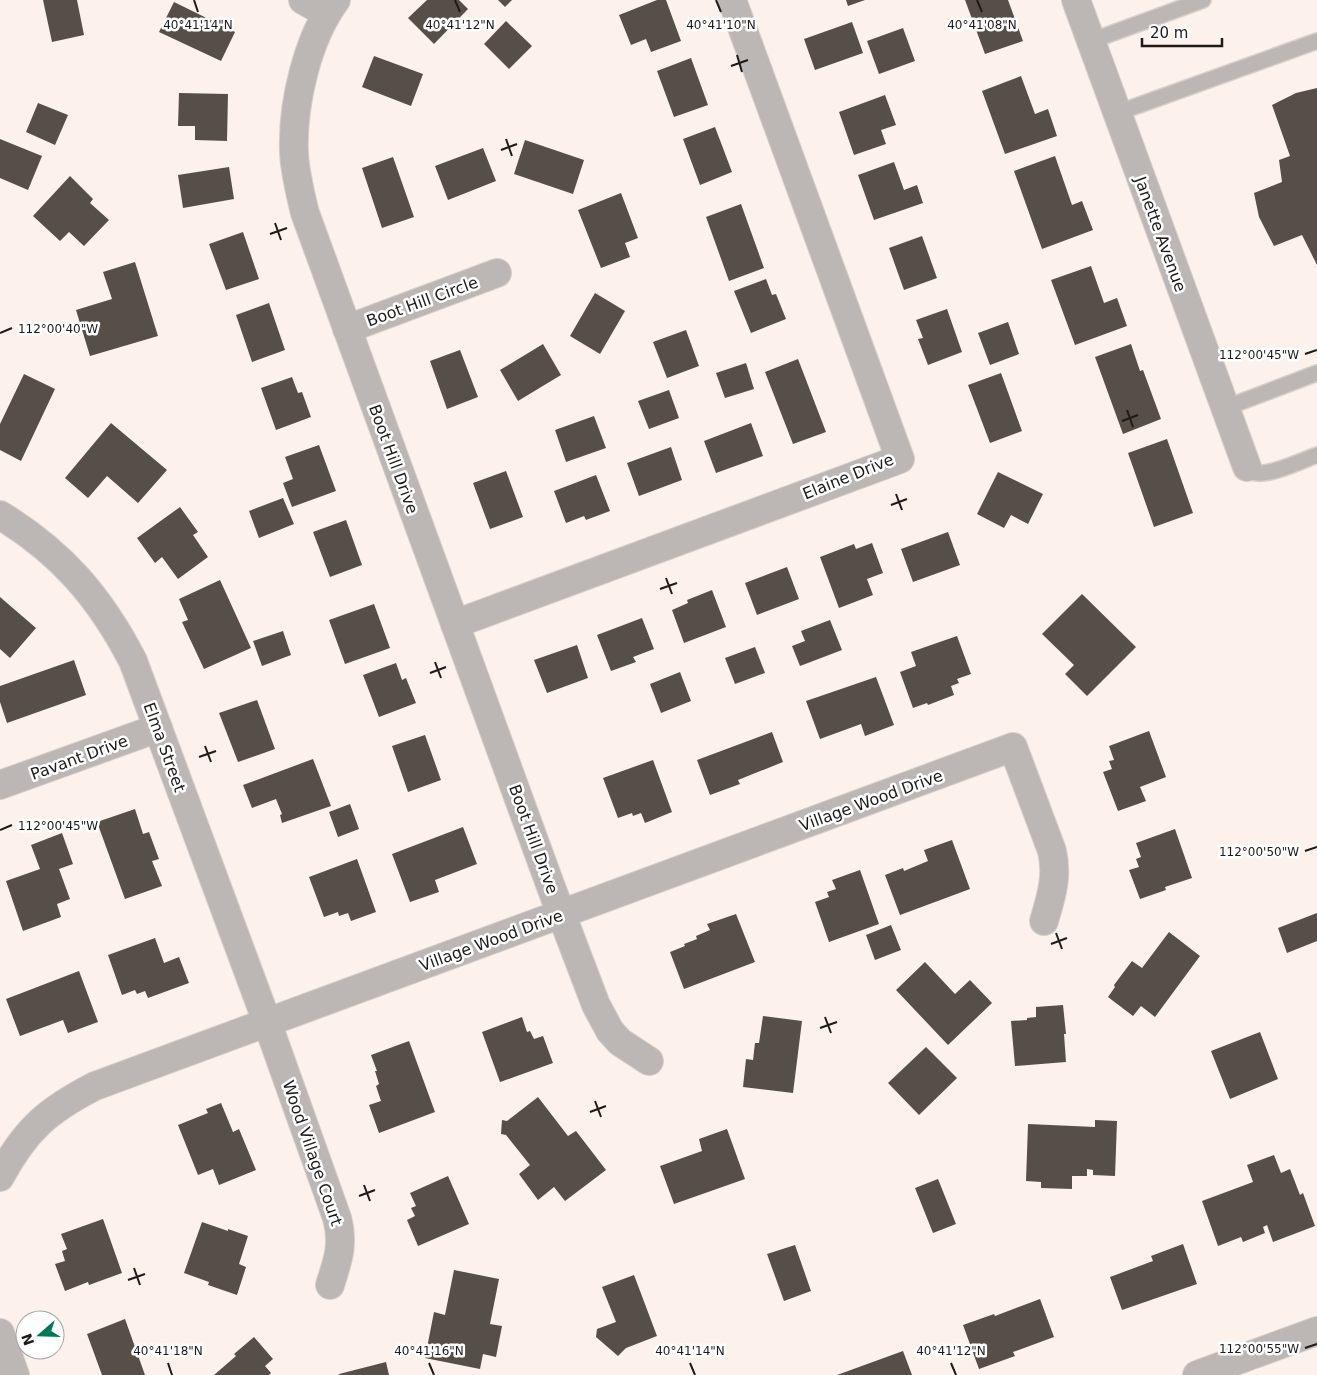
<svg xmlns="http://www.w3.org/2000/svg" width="1317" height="1375" viewBox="0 0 1317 1375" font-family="'DejaVu Sans',sans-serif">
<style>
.building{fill:#554f48}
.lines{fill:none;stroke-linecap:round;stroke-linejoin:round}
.service-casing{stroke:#d8cfc9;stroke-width:18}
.minor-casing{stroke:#d8cfc9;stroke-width:30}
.tertiary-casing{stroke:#d8cfc9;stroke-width:30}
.service{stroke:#bcb6b5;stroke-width:15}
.minor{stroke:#bcb6b5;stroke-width:28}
.tertiary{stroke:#bcb6b5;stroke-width:28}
.ticks{fill:none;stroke:#1d1a18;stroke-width:2}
.labels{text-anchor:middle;stroke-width:5;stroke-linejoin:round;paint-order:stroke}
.street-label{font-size:16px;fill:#1d1a18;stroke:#fff}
.ticks-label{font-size:12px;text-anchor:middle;fill:#1d1a18;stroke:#fff;stroke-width:5;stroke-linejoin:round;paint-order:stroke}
</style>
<rect width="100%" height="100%" fill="#fcf2eb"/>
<!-- building -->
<g class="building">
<path d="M43,0H77L84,35L52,42Z"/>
<path d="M427,0H459L468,9L434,44L408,18Z"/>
<path d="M498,0H512L505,7Z"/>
<path d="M657,0H666L681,41L651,52L646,39L631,45L619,15Z"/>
<path d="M846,0H865L848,6Z"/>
<path d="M965,0H1008L1023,41L985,54Z"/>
<path d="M174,2L235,32L221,61L159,32Z"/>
<path d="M506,21L532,46L509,69L484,44Z"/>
<path d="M852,22L863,53L815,70L804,39Z"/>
<path d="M903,28L915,61L879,74L867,41Z"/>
<path d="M374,56L423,74L411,106L362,87Z"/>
<path d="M691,58L708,105L674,117L657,71Z"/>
<path d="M1021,76L1035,114L1048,109L1057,136L1005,154L982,91Z"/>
<path d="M1317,88V265L1302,235L1274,246L1259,217L1254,193L1282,182L1279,160L1290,156L1272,105L1296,93Z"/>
<path d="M179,93L228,94L227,141L195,140V126H178Z"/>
<path d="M885,95L896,125L881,130L886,144L854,155L839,112Z"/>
<path d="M38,103L68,115L55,145L26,132Z"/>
<path d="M715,127L732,172L700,185L683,139Z"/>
<path d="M0,139L42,156L28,190L0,178Z"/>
<path d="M525,140L584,160L573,194L514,174Z"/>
<path d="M483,148L496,181L448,200L435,166Z"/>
<path d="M1055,156L1072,205L1082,201L1093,230L1042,249L1014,171Z"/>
<path d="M393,157L414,217L382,228L362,168Z"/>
<path d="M894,162L904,190L917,185L923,203L874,220L858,175Z"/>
<path d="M229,167L234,199L183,208L178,175Z"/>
<path d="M70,176L93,199L90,203L109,220L84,246L69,232L60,241L33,216Z"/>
<path d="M621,193L638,238L625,243L630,257L601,268L578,210Z"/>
<path d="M741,204L764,268L729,281L706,217Z"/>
<path d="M243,232L259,279L226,290L209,244Z"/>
<path d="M922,236L937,278L904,290L889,248Z"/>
<path d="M135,262L158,336L90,356L76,310L112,299L103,272Z"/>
<path d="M1091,266L1104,303L1117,298L1127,326L1075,345L1051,280Z"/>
<path d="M766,279L772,295L776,294L786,319L751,333L734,291Z"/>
<path d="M595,293L625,311L600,354L570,336Z"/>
<path d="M269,303L285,350L252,362L236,315Z"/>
<path d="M947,309L962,352L928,365L918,339L923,338L916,320Z"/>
<path d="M1008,322L1019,354L990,365L978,333Z"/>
<path d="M686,330L699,366L667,378L653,342Z"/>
<path d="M543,344L561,375L518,401L500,370Z"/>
<path d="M1131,344L1140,371L1143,370L1161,419L1123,434L1095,357Z"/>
<path d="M460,350L478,397L447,409L430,361Z"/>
<path d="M798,359L826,432L793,444L765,372Z"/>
<path d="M746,363L754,389L725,398L716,373Z"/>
<path d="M1001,373L1022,431L990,443L968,385Z"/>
<path d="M24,374L55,389L21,461L0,450V424Z"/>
<path d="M292,377L298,393L302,392L311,417L276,430L261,388Z"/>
<path d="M669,390L679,418L649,429L638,401Z"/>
<path d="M594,416L606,448L566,462L555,430Z"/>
<path d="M111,423L167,470L138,503L107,476L88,498L65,478Z"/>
<path d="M751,423L763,456L716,473L704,441Z"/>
<path d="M1167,439L1193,513L1154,527L1128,453Z"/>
<path d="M319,445L336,491L292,507L283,483L293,479L285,457Z"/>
<path d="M671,447L682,480L639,496L627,463Z"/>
<path d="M506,471L523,517L490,529L473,483Z"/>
<path d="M998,472L1043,494L1028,524L1011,515L1004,528L977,514Z"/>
<path d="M596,475L610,511L586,520L584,516L566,523L554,491Z"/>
<path d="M283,498L294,524L259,538L249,511Z"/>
<path d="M180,507L198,532L193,535L208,557L178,579L162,557L155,563L137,538Z"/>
<path d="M346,520L362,565L330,577L313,532Z"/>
<path d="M948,532L960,565L913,582L901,549Z"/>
<path d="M872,543L883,573L867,579L873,595L839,608L820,557L854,544L856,549Z"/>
<path d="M787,567L799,599L757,615L745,583Z"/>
<path d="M220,580L251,648L204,669L182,622L188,620L179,599Z"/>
<path d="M712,590L726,627L684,643L672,610L688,603L687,600Z"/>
<path d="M1082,594L1136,647L1087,696L1065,674L1074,665L1042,634Z"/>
<path d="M0,597L36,628L10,658L0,649Z"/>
<path d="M374,604L390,648L345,664L329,620Z"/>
<path d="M642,618L654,649L633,657L636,662L611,671L597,635Z"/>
<path d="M830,620L842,650L800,666L792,646L805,641L801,631Z"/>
<path d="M283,631L291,655L262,666L253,641Z"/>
<path d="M957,636L971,674L957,679L959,683L951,686L954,695L928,705L927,703L913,708L900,672L916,666L911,652Z"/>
<path d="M577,645L588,678L547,693L534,660Z"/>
<path d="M755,647L765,673L735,684L725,658Z"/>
<path d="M74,660L86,695L7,723L0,702V686Z"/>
<path d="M396,663L402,680L406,678L416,703L379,717L363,675Z"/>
<path d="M680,672L691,701L661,713L650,684Z"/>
<path d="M876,677L894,725L865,736L861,724L820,739L806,701Z"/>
<path d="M257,700L275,749L238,762L219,713Z"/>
<path d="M1149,731L1166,777L1140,787L1146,801L1118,811L1103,772L1112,769L1109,761L1114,760L1109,746Z"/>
<path d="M772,732L783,762L738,780L740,784L710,795L697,760Z"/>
<path d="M425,735L441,780L408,792L392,746Z"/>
<path d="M313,759L331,806L282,823L280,815L282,814L276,799L252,808L243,785Z"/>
<path d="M653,760L672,812L645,823L641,813L633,816L632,813L618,818L603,778Z"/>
<path d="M350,804L359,829L338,837L329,812Z"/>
<path d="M135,809L143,834L149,832L159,859L152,861L162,886L125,899L97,822Z"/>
<path d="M463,827L477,864L435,880L439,892L410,902L392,854Z"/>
<path d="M1175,829L1192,878L1165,887L1166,890L1140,899L1129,870L1139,867L1136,859L1141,857L1136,843Z"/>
<path d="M62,833L73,864L59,869L70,899L57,904L61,917L23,931L6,881L40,869L31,845Z"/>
<path d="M952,840L970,889L900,915L885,875L903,868L904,871L928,861L924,850Z"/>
<path d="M357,859L376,912L351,921L348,913L339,916L338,912L324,917L309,877Z"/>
<path d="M860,870L879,924L829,942L815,902L829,897L827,892L836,889L832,880Z"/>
<path d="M1317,913V941L1287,953L1278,928Z"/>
<path d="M736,914L755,962L684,989L670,952L685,946L684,944L697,939L696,936L710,930L707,924Z"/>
<path d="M891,925L901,950L875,960L866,935Z"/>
<path d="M1169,932L1200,956L1155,1017L1141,1006L1133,1016L1108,997L1115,987L1114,985L1132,961L1142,968Z"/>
<path d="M155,938L164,963L179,957L189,983L148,998L145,991L137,994L135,990L122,995L108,955Z"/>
<path d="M925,962L955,994L970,980L992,1003L948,1045L896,990Z"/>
<path d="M79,971L98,1022L68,1033L63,1020L20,1036L6,999Z"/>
<path d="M1063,1005L1066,1034H1064L1066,1062L1015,1066L1011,1021L1027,1020V1018L1036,1017V1007Z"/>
<path d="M763,1016L802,1021L793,1093L743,1087L746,1059L753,1060L755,1043H759Z"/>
<path d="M522,1017L527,1032L530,1031L534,1039L543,1036L553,1063L500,1082L482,1032Z"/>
<path d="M1260,1032L1278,1079L1230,1099L1211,1051Z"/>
<path d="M409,1041L435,1112L379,1133L369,1105L381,1101L376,1086L379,1084L375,1071H377L371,1055Z"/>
<path d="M926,1047L957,1078L919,1115L888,1083Z"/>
<path d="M538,1097L568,1136L576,1131L606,1170L565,1201L554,1187L538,1200L519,1174L530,1165L506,1135L501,1134L502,1120L507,1121Z"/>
<path d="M221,1103L233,1132L239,1129L256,1170L219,1185L213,1169L198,1175L178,1125L208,1113L206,1109Z"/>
<path d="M1095,1120L1117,1121L1115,1176L1093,1175V1170L1087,1169V1176H1072V1189L1041,1188V1182L1026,1181L1028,1124L1095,1127Z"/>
<path d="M727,1129L745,1179L674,1204L660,1166L702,1151L699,1139Z"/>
<path d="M1274,1155L1281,1173L1290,1169L1300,1195L1303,1193L1315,1226L1273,1242L1267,1225L1263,1227L1265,1233L1243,1242L1241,1237L1218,1246L1202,1201L1253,1182L1247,1165Z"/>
<path d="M448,1176L469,1224L418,1246L407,1220L415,1216L411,1208L416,1206L410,1193Z"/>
<path d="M938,1179L956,1224L933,1233L915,1188Z"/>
<path d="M103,1219L122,1273L89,1285L88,1282L65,1291L55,1264L65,1261L62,1251L67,1249L61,1234Z"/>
<path d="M202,1222L228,1231V1229L248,1236L239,1264L246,1267L237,1295L208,1285L209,1282L184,1273Z"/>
<path d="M1183,1244L1197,1284L1122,1310L1110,1277L1153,1261L1151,1256Z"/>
<path d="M795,1245L811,1291L784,1301L767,1254Z"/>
<path d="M454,1270L499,1279L490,1324L502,1326L496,1357L483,1354L480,1369L425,1358L434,1312L445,1315Z"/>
<path d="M634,1275L657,1336L626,1348L618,1356L596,1337L597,1329L616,1322L602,1287Z"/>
<path d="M1040,1299L1054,1337L1013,1352L1015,1356L979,1369L963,1325L994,1314L995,1316Z"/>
<path d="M125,1319L145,1375H102L87,1334Z"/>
<path d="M254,1337L273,1359L265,1366L271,1373L269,1375H214L236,1356L234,1354Z"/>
<path d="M903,1351L912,1375H837Z"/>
<path d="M386,1362L389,1375H339V1374Z"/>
</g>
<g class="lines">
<!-- service casing -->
<g class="service-casing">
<g id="service">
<path d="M1091,41L1203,0"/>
<path d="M1117,113L1317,41"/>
<path d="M1225,408L1317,373"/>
<path d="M1247,467C1249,469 1251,471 1253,472C1266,478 1303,460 1317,455"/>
</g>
</g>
<!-- minor casing -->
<g class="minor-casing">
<g id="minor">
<path d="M303,0L326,13"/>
<path d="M336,0C307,39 292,105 294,153C295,173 300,193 305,213L551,887L596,1005L610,1031L620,1042L649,1061"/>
<path d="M1076,0L1247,467"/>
<path d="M347,329L497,273"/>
<path d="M0,515C61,552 100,597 133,661L267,1022L337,1218C344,1244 338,1260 330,1285"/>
<path d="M455,624L900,459L732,0"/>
<path d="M0,785L158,728"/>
<path d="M0,1177C25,1130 48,1110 95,1086L1013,747L1052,851C1058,877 1051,897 1044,921"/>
<path d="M0,1333L15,1375"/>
</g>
</g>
<!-- tertiary casing -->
<g class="tertiary-casing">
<path id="tertiary" d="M1197,1375L1317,1331"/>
</g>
<!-- service -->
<use href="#service" class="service"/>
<!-- minor -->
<use href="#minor" class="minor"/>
<!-- tertiary -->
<use href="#tertiary" class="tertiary"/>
</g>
<!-- ticks -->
<path class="ticks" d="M194,0L198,12M455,0L460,12M716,0L721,12M977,0L982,12M737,55L742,72M731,66L748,60M506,139L512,156M501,150L517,144M275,223L281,240M270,234L287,228M0,333L12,328M1305,354L1317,350M1127,410L1133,427M1122,421L1138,415M896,494L902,510M891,505L907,499M666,578L672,594M660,589L677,583M435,662L441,678M430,673L446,667M205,746L211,762M199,757L216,751M0,830L12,825M1305,851L1317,847M1056,933L1062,949M1051,944L1067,938M825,1017L831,1033M820,1028L837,1022M595,1101L601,1117M590,1112L606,1106M364,1185L370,1201M359,1196L375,1190M134,1268L140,1285M128,1280L145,1274M1305,1348L1317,1344M168,1363L172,1375M429,1363L434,1375M690,1363L695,1375M951,1363L956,1375"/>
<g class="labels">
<!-- street labels -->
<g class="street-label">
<text transform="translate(1161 234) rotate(70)" y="6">Janette Avenue</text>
<text transform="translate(422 301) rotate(-20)" y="6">Boot Hill Circle</text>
<text transform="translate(394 459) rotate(70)" y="6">Boot Hill Drive</text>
<text transform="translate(848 476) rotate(-22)" y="6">Elaine Drive</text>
<text transform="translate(165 747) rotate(70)" y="6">Elma Street</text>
<text transform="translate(79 757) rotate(-20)" y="6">Pavant Drive</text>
<text transform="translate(871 800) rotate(-20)" y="6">Village Wood Drive</text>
<text transform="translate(534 839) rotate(70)" y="6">Boot Hill Drive</text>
<text transform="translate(491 940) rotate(-20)" y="6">Village Wood Drive</text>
<text transform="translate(313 1153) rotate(71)" y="6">Wood Village Court</text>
</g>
</g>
<g class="ticks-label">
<text x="198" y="29">40°41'14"N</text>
<text x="460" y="29">40°41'12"N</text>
<text x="721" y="29">40°41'10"N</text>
<text x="982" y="29">40°41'08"N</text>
<text x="58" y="333">112°00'40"W</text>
<text x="1259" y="359">112°00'45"W</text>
<text x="58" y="830">112°00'45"W</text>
<text x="1259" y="856">112°00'50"W</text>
<text x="1259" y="1353">112°00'55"W</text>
<text x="168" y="1355">40°41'18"N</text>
<text x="429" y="1355">40°41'16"N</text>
<text x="690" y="1355">40°41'14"N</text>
<text x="951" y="1355">40°41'12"N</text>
</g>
<!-- north arrow -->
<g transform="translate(40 1335) rotate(250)"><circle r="24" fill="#ffffff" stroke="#a5a3a3"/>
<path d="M0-4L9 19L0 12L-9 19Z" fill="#017956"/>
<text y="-8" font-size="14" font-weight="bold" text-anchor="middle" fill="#1d1a18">N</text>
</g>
<!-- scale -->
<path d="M1142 38v8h80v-8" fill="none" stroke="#1d1a18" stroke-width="2.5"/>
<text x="1150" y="38" font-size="15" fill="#1d1a18" stroke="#ffffff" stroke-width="4" paint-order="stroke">20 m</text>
</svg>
